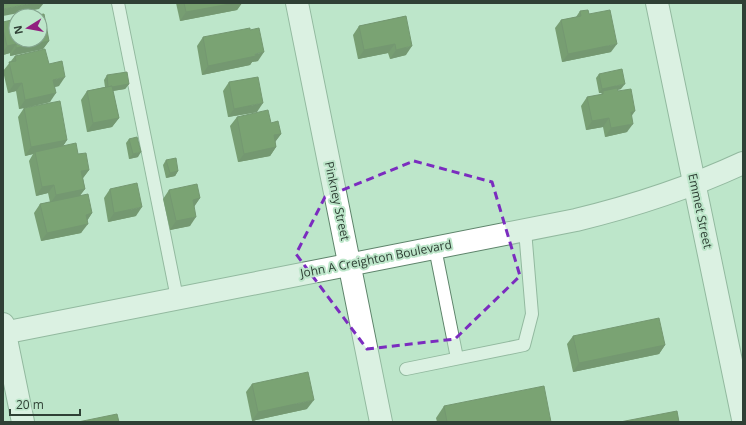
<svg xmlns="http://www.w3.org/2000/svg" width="746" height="425" viewBox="0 0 746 425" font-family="'Open Sans',sans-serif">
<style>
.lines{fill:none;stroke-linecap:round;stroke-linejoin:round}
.service-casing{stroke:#5e846b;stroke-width:14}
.minor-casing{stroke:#5e846b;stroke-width:24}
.tertiary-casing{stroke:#5e846b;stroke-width:24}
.service{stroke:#fff;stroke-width:12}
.minor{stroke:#fff;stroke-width:22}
.tertiary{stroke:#fff;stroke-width:22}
.wall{fill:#224708}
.shaded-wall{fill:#1c3a06}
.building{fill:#285309;stroke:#1c3a06}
.marked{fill:none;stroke:#7b2cbf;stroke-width:3;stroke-dasharray:8 5;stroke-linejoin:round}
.labels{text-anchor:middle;stroke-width:4;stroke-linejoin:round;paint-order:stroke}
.street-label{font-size:12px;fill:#2f4035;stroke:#bde6ca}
</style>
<rect width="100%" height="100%" fill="#bde6ca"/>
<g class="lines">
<!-- service casing -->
<g class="service-casing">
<g id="service">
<path d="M118,3L177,298"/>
<path d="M435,248L457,358"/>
<path d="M406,369L524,345L532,314L525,230"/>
</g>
</g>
<!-- minor casing -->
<g class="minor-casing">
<g id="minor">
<path d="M297,3L381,422"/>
<path d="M657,3L743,419"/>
<path d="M3,324L23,422"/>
</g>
</g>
<!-- tertiary casing -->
<g class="tertiary-casing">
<path id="tertiary" d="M3,333L576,220C634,206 689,188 743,163"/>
</g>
<!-- service -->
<use href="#service" class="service"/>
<!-- minor -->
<use href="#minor" class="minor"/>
<!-- tertiary -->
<use href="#tertiary" class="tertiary"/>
</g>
<!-- wall -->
<g class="wall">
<path d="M176,3H242L237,10L180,21Z"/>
<path d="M580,11L589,14L611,52L562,62L555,28L561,20L576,17Z"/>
<path d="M406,16V55L390,59L388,53L358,59L353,35L359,26Z"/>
<path d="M3,22L49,41L43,49L10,56V53L3,55Z"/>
<path d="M203,37L258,61L252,62L250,65L202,75L197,46Z"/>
<path d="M15,56L49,64L59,86L55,87L50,102L25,108L67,140L63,146L78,154L89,170L83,178L85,189L80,195L92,213L87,221L81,233L41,241L34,213L40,204L50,202L48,193L36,196L29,161L33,154L25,156L18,117L24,108L19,109L16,91L8,93L3,71Z"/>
<path d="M599,74L621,89L617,90L618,91L631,116L627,132L605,137L603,127L586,130L581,106L587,97L600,95L602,93H599L596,78Z"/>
<path d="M107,75L129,84L125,89L113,91L119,118L112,127L87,132L81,100L87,91L105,87L104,80Z"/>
<path d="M229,82L257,112L228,117L223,91Z"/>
<path d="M237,117L271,123L281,134L275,142L276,147L270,156L238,162L230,126Z"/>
<path d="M129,139L138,157L129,159L126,143Z"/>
<path d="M166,160L178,171L175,176L166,178L163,165Z"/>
<path d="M110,189L136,216L108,222L104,198Z"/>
<path d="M169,190L200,198L194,206L190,226L170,230L163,199Z"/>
<path d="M573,336L665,345L659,354L573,372L567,344Z"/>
<path d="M252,384L307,409L252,421L246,392Z"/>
<path d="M444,406L551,422H437L436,418Z"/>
</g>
<!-- shaded-wall -->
<g class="shaded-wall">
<path d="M33,3H44L39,9L3,16V9Z"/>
<path d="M235,3H242L237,10L180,21L186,12Z"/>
<path d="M49,41L43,49L10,56L16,48Z"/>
<path d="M16,44L10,53L3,55V52L7,46Z"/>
<path d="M395,44L388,53L358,59L364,50Z"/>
<path d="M617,44L611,52L562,62L568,54Z"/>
<path d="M412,46L406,55L390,59L396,50Z"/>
<path d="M264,52L258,61L252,62L250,65L202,75L208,66Z"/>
<path d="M65,77L59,86L47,88L53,80Z"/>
<path d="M22,83L16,91L8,93L14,84Z"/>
<path d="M129,84L125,89L105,92L109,87Z"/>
<path d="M625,84L621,89L603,93V91L602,93H599L602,89Z"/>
<path d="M56,93L50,102L19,109L25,100Z"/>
<path d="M263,103L257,112L228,117L234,109Z"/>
<path d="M635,111L629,120L631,112Z"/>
<path d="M119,118L112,127L87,132L93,123Z"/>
<path d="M609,118L603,127L586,130L592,121Z"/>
<path d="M633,124L627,132L605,137L611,128Z"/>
<path d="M281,134L275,142L274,135Z"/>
<path d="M67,140L61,149L35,152L33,154L25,156L31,147Z"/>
<path d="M276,147L270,156L238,162L244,154Z"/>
<path d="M141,152L138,157L129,159L133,154Z"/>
<path d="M89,170L83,178L75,180L81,171Z"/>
<path d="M178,171L175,176L166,178L170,173Z"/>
<path d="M54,185L48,193L36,196L42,187Z"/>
<path d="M85,189L79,197L50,204L56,195Z"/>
<path d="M200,198L194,207L193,200Z"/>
<path d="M142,207L136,216L108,222L114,213Z"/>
<path d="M92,213L86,222V215Z"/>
<path d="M196,217L190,226L170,230L176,221Z"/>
<path d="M88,224L81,233L41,241L47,233Z"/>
<path d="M665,345L659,354L573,372L579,363Z"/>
<path d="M314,400L307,409L252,421L258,412Z"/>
</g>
<!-- building -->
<g class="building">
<path d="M3,3H33L3,9Z"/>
<path d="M184,3H235L186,12Z"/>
<path d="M588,10L589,14L610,10L617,44L568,54L561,20L581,16L580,11Z"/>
<path d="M44,14L49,41L16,48V44L7,46L3,29V22L16,19V40H40V16H31Z"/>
<path d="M406,16L412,46L396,50L395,44L364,50L359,26Z"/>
<path d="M250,28V30L259,28L264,52L255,54L256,56L208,66L203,37Z"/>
<path d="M45,49L49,64L62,61L65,77L53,80L56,93L25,100L22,83L14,84L9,62L16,61L15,56Z"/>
<path d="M622,69L625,84L602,89L599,74Z"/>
<path d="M127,72L129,84L112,87V86L108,87L107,75Z"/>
<path d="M258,77L263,103L234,109L229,82Z"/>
<path d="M112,86L119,118L93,123L87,91Z"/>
<path d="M617,88L618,91L631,89L635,111L631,112L633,124L611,128L609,118L592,121L587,97L603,94V91Z"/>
<path d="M60,101L67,140L31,147L24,108Z"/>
<path d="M268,110L271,123L278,121L281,134L274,135L276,147L244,154L237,117Z"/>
<path d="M137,137L141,152L133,154L129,139Z"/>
<path d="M76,143L78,154L86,153L89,170L81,171L85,189L56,195L54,185L42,187L35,152Z"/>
<path d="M176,158L178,171L170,173L166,160Z"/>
<path d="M137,183L142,207L114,213L110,189Z"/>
<path d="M197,184L200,198L193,200L196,217L176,221L169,190Z"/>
<path d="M88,194L92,213L86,215L88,224L47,233L40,204Z"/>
<path d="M659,318L665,345L579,363L573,336Z"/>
<path d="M308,372L314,400L258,412L252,384Z"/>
<path d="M544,386L551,422H447L444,406Z"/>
<path d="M677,411L679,422H620Z"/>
<path d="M117,414L119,422H78Z"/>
</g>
<!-- marked area -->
<path d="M0 0H746V425H0ZM414,161L492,182L520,276L455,339L367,349L296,254L325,197Z" fill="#bde6ca" fill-opacity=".55" fill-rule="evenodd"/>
<path class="marked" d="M414,161L492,182L520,276L455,339L367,349L296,254L325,197Z"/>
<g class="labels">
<!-- street labels -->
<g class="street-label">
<text transform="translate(337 201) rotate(78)" y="4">Pinkney Street</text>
<text transform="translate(700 211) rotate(78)" y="4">Emmet Street</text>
<text transform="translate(376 259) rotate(-11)" y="4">John A Creighton Boulevard</text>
</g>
</g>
<!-- border -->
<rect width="746" height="425" fill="none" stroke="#2f4035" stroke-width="8"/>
<!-- north arrow -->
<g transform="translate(28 28) rotate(259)"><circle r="19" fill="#bde6ca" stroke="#84a48e"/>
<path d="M0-3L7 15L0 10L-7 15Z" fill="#911f7f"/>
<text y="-6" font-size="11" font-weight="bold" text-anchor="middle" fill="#2f4035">N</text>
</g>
<!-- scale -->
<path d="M10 409v6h70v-6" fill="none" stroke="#2f4035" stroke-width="2"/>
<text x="16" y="409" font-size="12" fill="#2f4035" stroke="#bde6ca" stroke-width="3" paint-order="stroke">20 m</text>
</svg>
